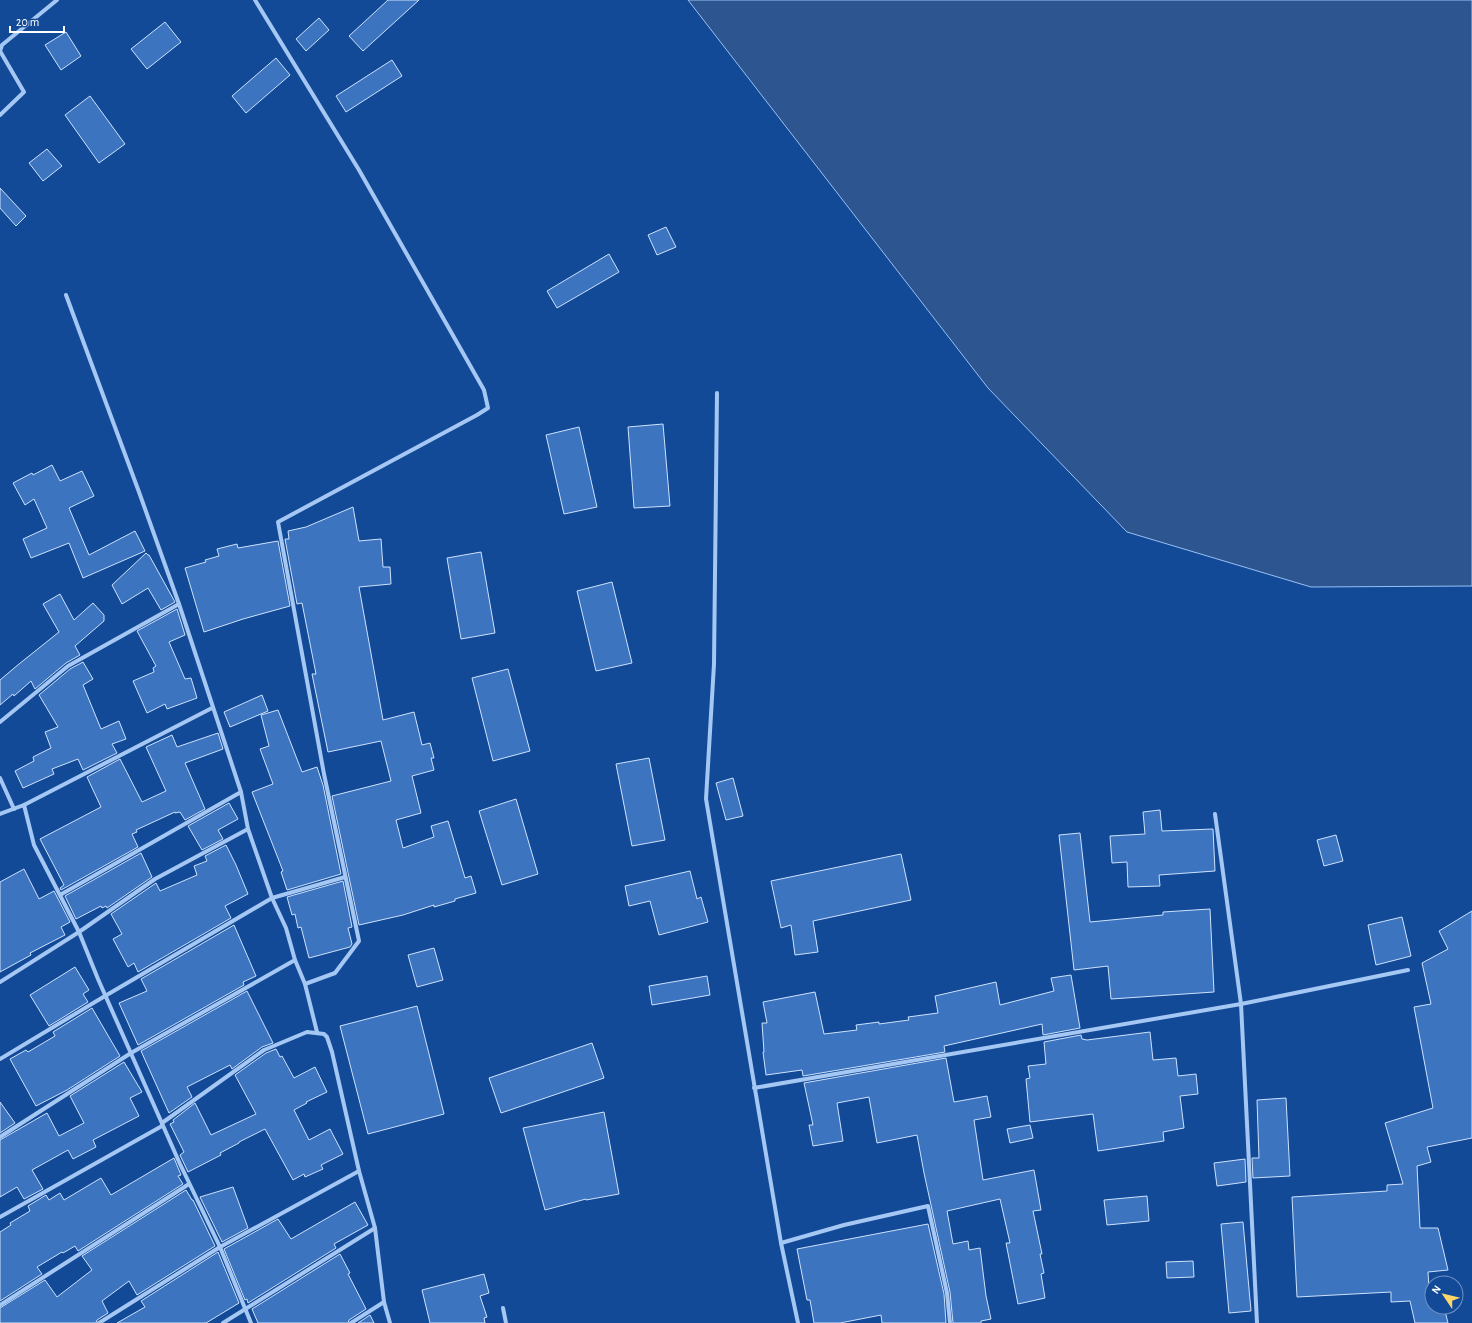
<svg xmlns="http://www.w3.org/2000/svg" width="1472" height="1323" viewBox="0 0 1472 1323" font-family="'Alegreya Sans',sans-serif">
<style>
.water{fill:#2d558f;stroke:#97c1f6}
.building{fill:#3c74c0;stroke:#cde2fd}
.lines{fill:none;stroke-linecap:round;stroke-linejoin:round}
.street{stroke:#a5c7f3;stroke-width:4}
</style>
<rect width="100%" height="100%" fill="#134a98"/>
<!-- water -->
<path class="water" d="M688,0H1472V586L1311,587L1127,532L988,388Z"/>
<!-- building -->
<g class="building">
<path d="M388,0H419L363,51L349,36Z"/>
<path d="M319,18L329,30L306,51L296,39Z"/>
<path d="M165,22L181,42L147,69L131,49Z"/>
<path d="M66,32L81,56L61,70L45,45Z"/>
<path d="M276,58L290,75L246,113L232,96Z"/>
<path d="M392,60L402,76L346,112L336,96Z"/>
<path d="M90,96L125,144L99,163L65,115Z"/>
<path d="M47,149L62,166L43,181L29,163Z"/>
<path d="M0,188L26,216L16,226L0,208Z"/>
<path d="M666,227L676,247L657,255L648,235Z"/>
<path d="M609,254L619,272L557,308L547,291Z"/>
<path d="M663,424L670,506L634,508L628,427Z"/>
<path d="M579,427L597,507L564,514L546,435Z"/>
<path d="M52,465L60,481L82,471L94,496L69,508L89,555L135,531L145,551L83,578L69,543L31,558L23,539L47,528L34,499L25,505L13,483L32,473L33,475Z"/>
<path d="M353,507L359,541L381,539L383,567H390L391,584L359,587L383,720L414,712L422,745L430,743L434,758H431L434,770L412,776L421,813L396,820L403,848L434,837L431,826L448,821L465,878L471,876L476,893L455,899V901L434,907V905L403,915L359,925L332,796L391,781L381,741L328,752L312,674H316L302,603L297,604L285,539H289L288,531L306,527Z"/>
<path d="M278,541L290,606L243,619L204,632L185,568L206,562L205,560L219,556L217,549L237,544L238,548Z"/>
<path d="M481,552L495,633L461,639L447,558Z"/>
<path d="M146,553L148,555H149L175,602L161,610L148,588L122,604L112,585Z"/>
<path d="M612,582L632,663L596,671L577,591Z"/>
<path d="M60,594L74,620L93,603L104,615V621L75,646L80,655L66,663L35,689L31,681L14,696L13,694L0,705V680L19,664L59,632L43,604Z"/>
<path d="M177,609L185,635L169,642L185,679L191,678L197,698L167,709L165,704L147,713L133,681L154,672L153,668L156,666L137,631Z"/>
<path d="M83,662L93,679L83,685L101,729L119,721L126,739L112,744L117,753L83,770L78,759L52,769L54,774L23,788L15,771L34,761L33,757L51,748L45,732L58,727L39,695L70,669Z"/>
<path d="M508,669L530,751L493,761L472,678Z"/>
<path d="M262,695L268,711L230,727L224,712Z"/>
<path d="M278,710L302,772L317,767L323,785L341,874L287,890L281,872L283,871L252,792L273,784L260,749L269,746L261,715Z"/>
<path d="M218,733L223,749L185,763L205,809L185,820L180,812L175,813V812L136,830L137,832L132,834L138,847L61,890L60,888L64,885L40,839L101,807L87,777L120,759L142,802L166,791L146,747L172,735L177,747Z"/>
<path d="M649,758L665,840L632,846L616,764Z"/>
<path d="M733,778L743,816L726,820L716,783Z"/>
<path d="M516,799L538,874L502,885L479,811Z"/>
<path d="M229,803L238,819L218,830L223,839L202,850L188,826Z"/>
<path d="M1160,810L1162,831L1213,829L1215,871L1159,875L1160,886L1128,887L1127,862L1112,863L1110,836L1145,834L1143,812Z"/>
<path d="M1080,833L1090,922L1163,915V912L1210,909L1214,992L1111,999L1108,966L1074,970L1059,835Z"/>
<path d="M1336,835L1343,861L1324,866L1317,840Z"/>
<path d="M226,845L236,865L248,894L225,906L231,918L138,972L134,963L128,967L113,939L122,934L111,914L156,883L160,891L197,875L194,866L207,861L205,856Z"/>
<path d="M141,853L152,877L107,908L106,906L102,908L101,906L76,919L65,896Z"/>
<path d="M901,854L911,900L813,921L818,952L795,955L791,925L781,928L771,881Z"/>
<path d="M24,869L39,899L54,891L70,922L61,927L65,935L30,953L31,955L0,972V882Z"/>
<path d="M690,871L697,899L701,897L708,922L659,935L650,901L629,906L625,886Z"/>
<path d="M343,881L352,927L348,928L352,944L350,947L309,958L301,927L298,928L295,914L292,915L287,897Z"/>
<path d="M1472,911V1138L1427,1147L1431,1162L1417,1166L1420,1228H1438L1448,1270L1428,1272L1430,1304H1432V1307H1444L1448,1323H1415L1410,1301L1391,1302V1292L1297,1297L1292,1197L1387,1191V1185L1403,1184L1385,1123L1433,1108L1414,1007L1431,1004L1422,963L1448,949L1439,931Z"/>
<path d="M1402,917L1411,956L1376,965L1368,925Z"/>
<path d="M234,925L256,976L243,982L244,985L138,1045L119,1003L147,991L141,979Z"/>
<path d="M434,948L443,980L417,987L408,955Z"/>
<path d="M75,967L89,990L83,994L88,1002L49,1026L30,995Z"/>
<path d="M1071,975L1080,1028L1043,1035L1042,1024L944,1046L945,1052L803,1076L802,1070L766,1075L763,1052H764L762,1023H767L763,1002L815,992L824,1034L857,1030L856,1025L879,1022V1024L909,1020L908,1017L938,1013L935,996L996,982L1000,1005L1054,991L1051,978Z"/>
<path d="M707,976L710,995L652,1005L649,986Z"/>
<path d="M247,991L273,1043L262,1047L232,1069L230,1065L187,1087L192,1097L169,1113L141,1051Z"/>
<path d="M417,1006L444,1114L368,1134L340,1026Z"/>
<path d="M92,1008L120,1056L67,1090L36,1106L10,1059L26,1050L28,1052L55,1036L53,1032Z"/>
<path d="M1150,1032L1153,1060L1176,1058L1178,1076L1196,1074L1198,1094L1180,1096L1184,1128L1163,1132L1164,1141L1098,1151L1093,1114L1030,1122L1026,1079L1030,1078L1028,1066L1046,1064L1044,1042L1081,1035L1082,1039L1087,1040Z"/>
<path d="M592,1043L604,1078L501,1113L489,1078Z"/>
<path d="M276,1049L280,1057L282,1056L294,1078L315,1067L327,1092L306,1102L307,1103L294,1110L309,1140L330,1129L343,1154L321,1165L323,1169L305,1177L304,1174L293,1180L265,1129L239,1142V1143L220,1153L221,1155L188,1172L180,1155L184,1152L170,1124L174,1122L173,1120L195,1103L211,1135L256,1114L235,1075L266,1053Z"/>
<path d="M946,1058L954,1102L987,1096L991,1117L974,1120L983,1180L1034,1170L1041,1210L1033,1211L1042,1254H1040L1044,1273L1041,1274L1045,1298L1018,1304L1006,1243H1010L1000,1199L947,1211L953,1244L968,1241L969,1250L980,1248L986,1296L991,1319L981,1321V1323H953L950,1292L924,1173L917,1135L877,1143L869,1097L837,1103L843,1141L813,1146L809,1125H813L804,1083Z"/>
<path d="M124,1062L142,1092L130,1098L139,1116L93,1140L96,1147L73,1159L68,1150L32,1170L43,1189L24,1199L17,1187L0,1197V1140L47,1113L59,1136L84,1123L70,1096Z"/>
<path d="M1286,1098L1290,1176L1253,1178L1252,1158H1259L1257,1100Z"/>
<path d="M0,1102L15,1123L0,1133Z"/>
<path d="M604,1112L619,1194L586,1200V1199L545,1210L523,1128Z"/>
<path d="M1030,1125L1033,1138L1010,1143L1007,1129Z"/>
<path d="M174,1158L181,1175L178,1176L183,1184L78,1251L75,1246L63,1253L62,1252L37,1267L42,1274L0,1301V1232L11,1225L10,1223L30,1211L28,1206L46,1195L49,1200L60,1193L64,1200L101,1178L111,1195Z"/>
<path d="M1245,1159L1246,1182L1217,1186L1214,1163Z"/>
<path d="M233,1187L248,1228L222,1242L200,1197Z"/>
<path d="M186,1190L192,1200H193L215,1246L137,1295L129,1281L102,1301L108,1313L97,1320L96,1323H0V1308L45,1280L57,1297L92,1270L82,1256Z"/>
<path d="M1147,1196L1149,1221L1107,1225L1104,1200Z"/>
<path d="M355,1202L368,1225L334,1244L336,1248L248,1303L247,1299L245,1300L224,1249L278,1219L291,1239Z"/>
<path d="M1243,1222L1251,1311L1229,1313L1221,1224Z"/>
<path d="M928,1224L944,1294L946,1323H882L881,1315L840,1323H814L810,1300H807L797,1249Z"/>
<path d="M218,1252L239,1303L206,1323H117L145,1307L141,1301Z"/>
<path d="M340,1254L350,1273L348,1274L366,1309L349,1320L348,1323H258L252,1309Z"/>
<path d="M1193,1261L1194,1277L1167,1278L1166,1262Z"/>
<path d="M484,1274L489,1293L480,1296L487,1317L484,1318L485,1323H430L422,1290Z"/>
<path d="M370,1315L374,1323H358Z"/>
</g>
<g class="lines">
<!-- street -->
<g class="street">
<path d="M255,0L359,170L484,390L488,408L477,415L278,522L324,774L359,941L335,973L305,984"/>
<path d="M0,115L24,92L0,51L2,45L57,0"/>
<path d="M66,295L139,492L179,604L241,792L248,829L272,898L286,928L295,960L305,984L317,1032"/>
<path d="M717,393L714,664L706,799L781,1243"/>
<path d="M0,722L68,666L179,604"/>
<path d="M0,778L14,809"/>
<path d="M24,805L212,708"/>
<path d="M0,814L24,805L34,845L79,932L98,979L180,1164L220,1247L251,1323"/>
<path d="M1215,814L1241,1004L1257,1323"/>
<path d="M60,895L241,792"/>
<path d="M0,982L79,932L155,879L248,829"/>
<path d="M0,1059L105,996L272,898L345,877"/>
<path d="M754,1088L1241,1004L1408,970"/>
<path d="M0,1137L131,1053L295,960"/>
<path d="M0,1217L162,1126V1123L264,1050L307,1032L324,1034L327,1037L332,1052L359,1171L375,1228L384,1302"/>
<path d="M0,1305L189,1184"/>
<path d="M503,1308L506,1323"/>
<path d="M99,1323L220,1247L359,1171"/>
<path d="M223,1323L375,1228"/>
<path d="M351,1323L384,1302L390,1323"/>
<path d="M798,1323L781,1243L844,1225L928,1206L947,1293L950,1323"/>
</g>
</g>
<!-- north arrow -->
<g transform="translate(1444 1295) rotate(305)"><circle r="19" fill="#134a98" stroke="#7192c1"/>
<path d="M0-3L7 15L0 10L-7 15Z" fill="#ffd667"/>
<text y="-6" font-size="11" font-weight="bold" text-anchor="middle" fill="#ffffff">N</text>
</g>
<!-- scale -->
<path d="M10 26v6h54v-6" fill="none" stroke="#ffffff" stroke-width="2"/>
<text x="16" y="26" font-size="12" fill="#ffffff" stroke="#134a98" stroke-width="3" paint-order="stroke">20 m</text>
</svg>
